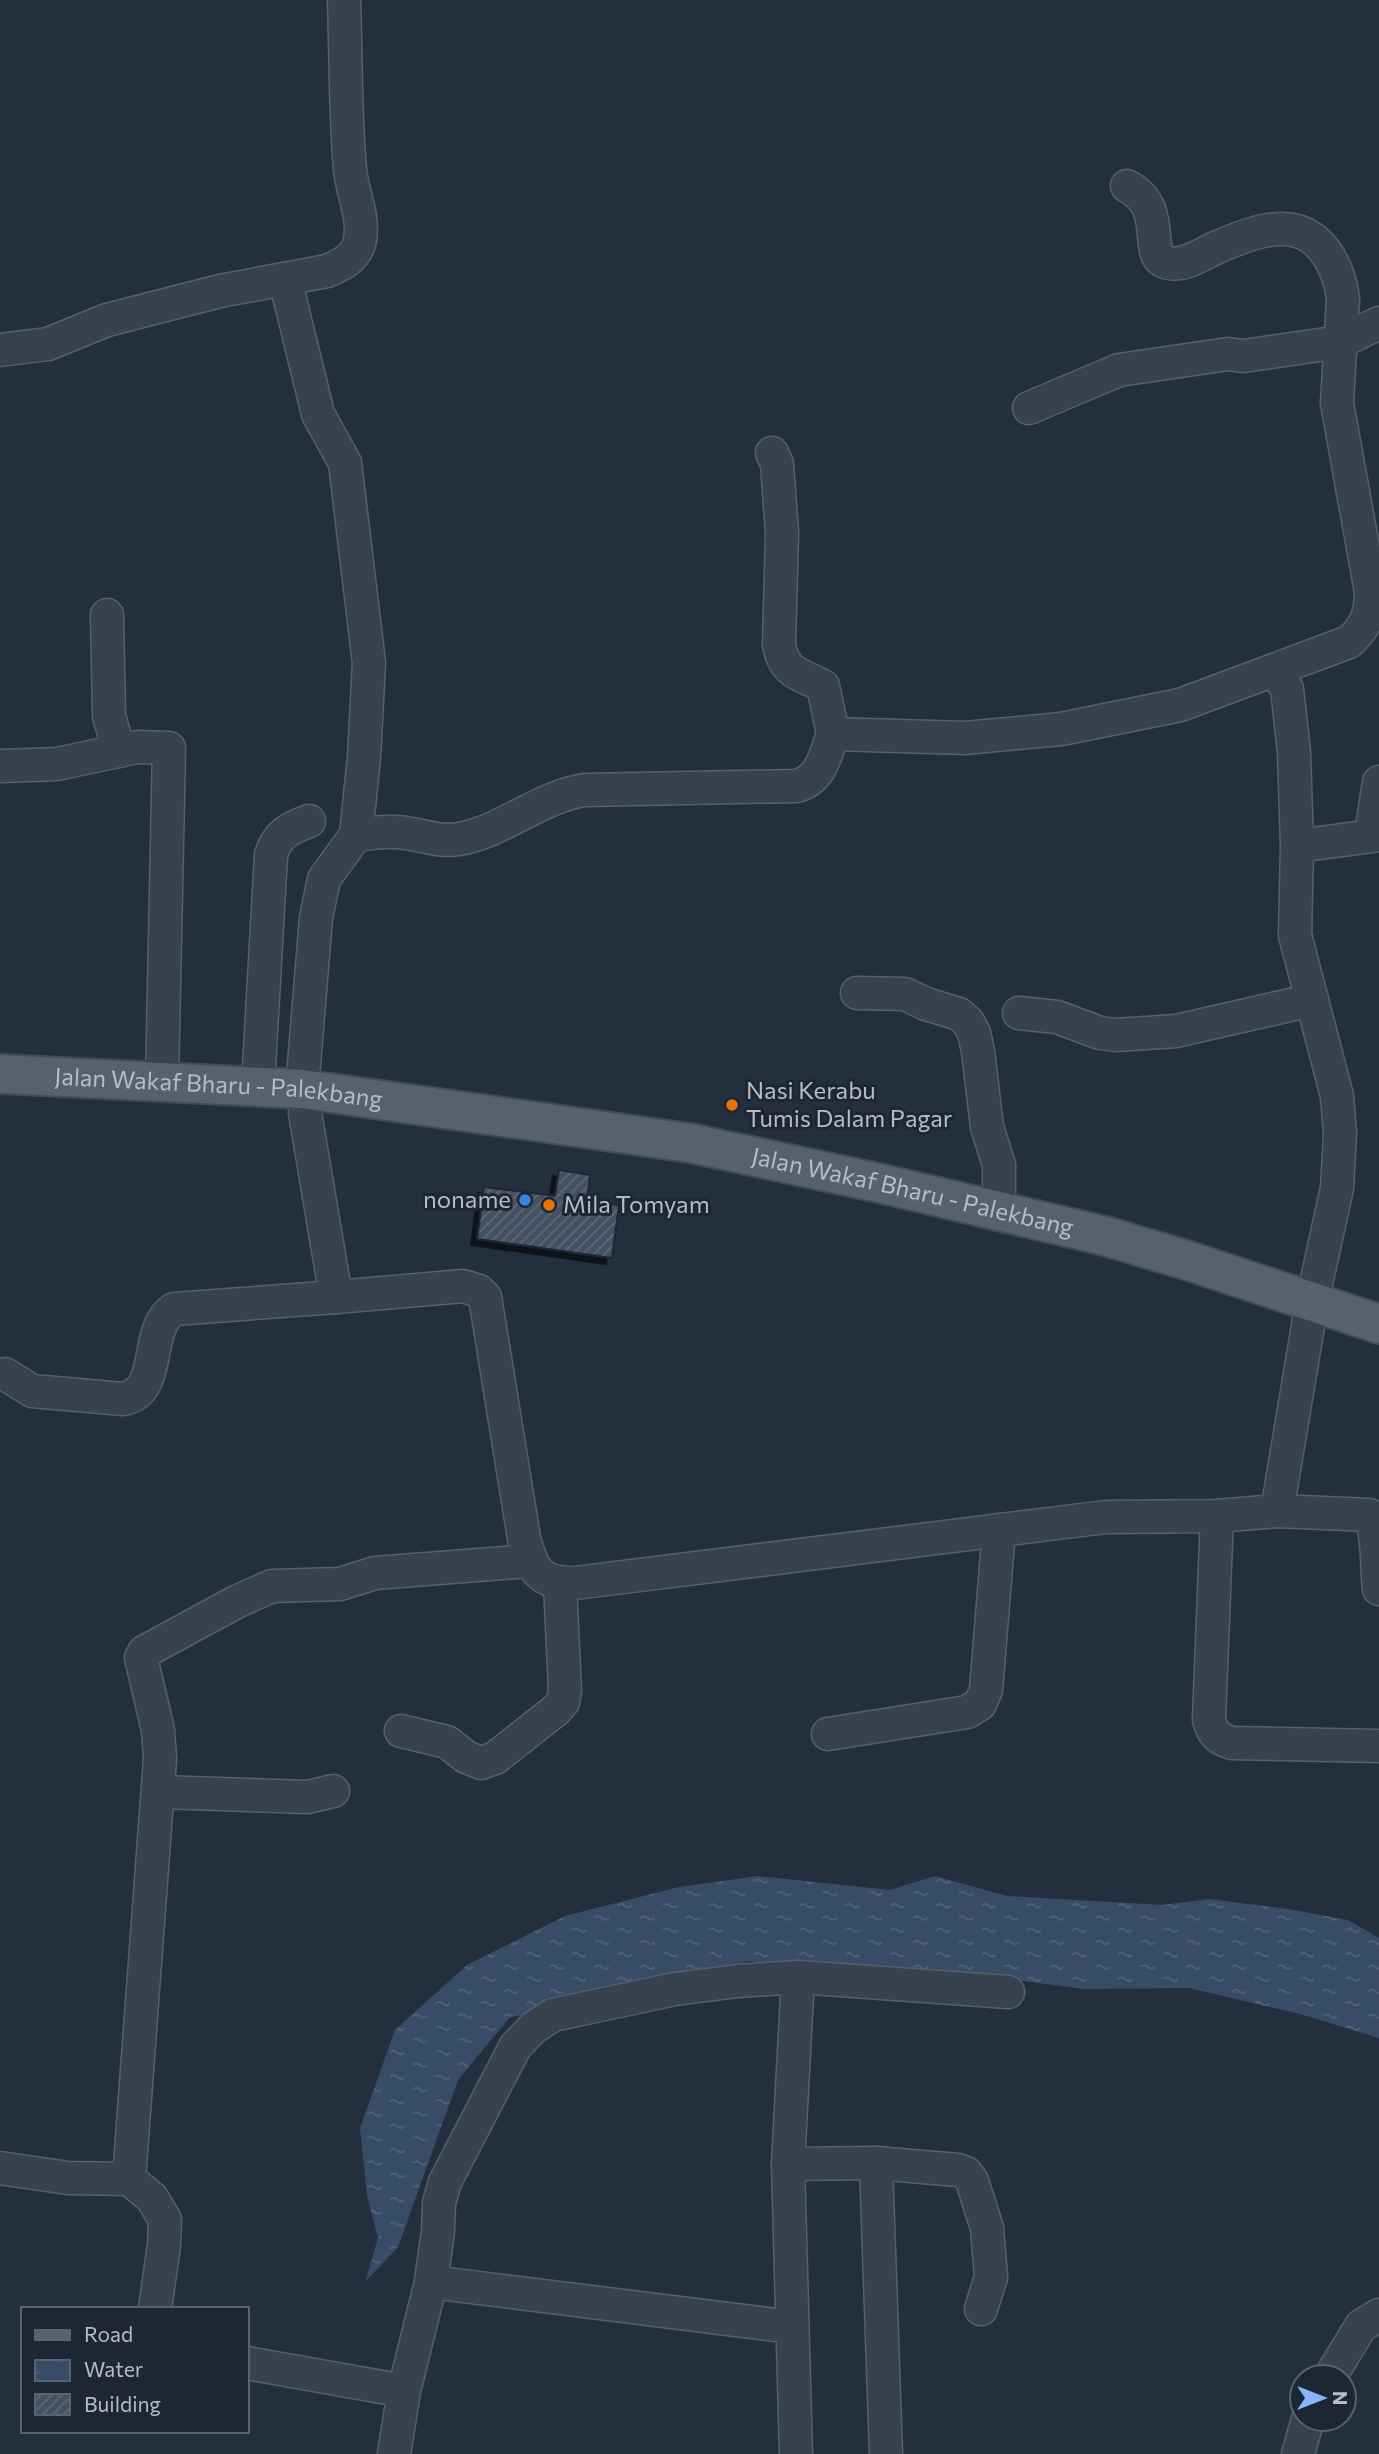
<svg xmlns="http://www.w3.org/2000/svg" width="1379" height="2454" viewBox="0 0 1379 2454" font-family="Commissioner,sans-serif">
<style>
.water{fill:url(#water-ripples)}
.building{fill:url(#building-hatch);stroke:#1f2835;stroke-width:2;filter:url(#shadow)}
.lines{fill:none;stroke-linecap:round;stroke-linejoin:round}
.minor-casing{stroke:#565f6c;stroke-width:35}
.major-casing{stroke:#414a57;stroke-width:42}
.minor{stroke:#38414e;stroke-width:32}
.major{stroke:#56606e;stroke-width:38}
.food-dot{fill:#e8710a;stroke:#1d2633;stroke-width:2.5}
.shop-dot{fill:#3f7fe0;stroke:#1d2633;stroke-width:2.5}
.labels{text-anchor:middle;stroke-width:6;stroke-linejoin:round;paint-order:stroke}
.street-label{font-size:24px;fill:#b4bcc9;stroke:#1d2633}
.poi-label{font-size:24px;fill:#b4bcc9;stroke:#1d2633;text-anchor:start}
</style>
<defs>
<pattern id="water-ripples" width="26" height="14" patternUnits="userSpaceOnUse" patternTransform="scale(1.75)"><rect width="26" height="14" fill="#394c67"/><path d="M2 4q2-2 4 0t4 0M15 11q2-2 4 0t4 0" fill="none" stroke="#53647b"/></pattern>
<pattern id="building-hatch" width="6" height="6" patternUnits="userSpaceOnUse" patternTransform="scale(1.75)"><rect width="6" height="6" fill="#455162"/><path d="M-1 1l2-2M0 6l6-6M5 7l2-2" fill="none" stroke="#5d6877"/></pattern>
<filter id="shadow"><feDropShadow dx="-6" dy="6" stdDeviation="0" flood-color="#0009"/></filter>
</defs>
<rect width="100%" height="100%" fill="#242f3e"/>
<!-- water -->
<path class="water" d="M758,1876L890,1890L935,1876L1007,1896L1162,1905L1209,1899L1288,1909L1348,1920L1379,1938V2038L1300,2014L1189,1988L1084,1989L977,1975L881,1967L784,1973L751,1961L672,1975L549,2010L510,2017L458,2080L398,2247L365,2282L378,2238L367,2195L360,2128L395,2030L467,1965L565,1916L679,1887Z"/>
<!-- building -->
<path class="building" d="M559,1170L590,1175L587,1201L619,1205L612,1258L477,1239L484,1187L555,1196Z"/>
<g class="lines">
<!-- minor casing -->
<g class="minor-casing">
<g id="minor">
<path d="M285,279L318,414L345,463L369,663L364,757L356,835L324,879L316,918L302,1089"/>
<path d="M0,350L48,344L107,320L220,291L327,271C341,265 354,259 359,244C366,220 352,193 350,169C345,113 346,56 344,0"/>
<path d="M1029,408L1119,370L1228,354L1243,356L1340,342L1379,323"/>
<path d="M772,453L777,464L782,532L779,645C784,674 801,674 823,686L833,734"/>
<path d="M107,615L109,716L119,751"/>
<path d="M1274,670L1287,689L1294,752L1297,846L1379,835"/>
<path d="M0,766L57,764L137,747L169,748L162,1082"/>
<path d="M356,835C369,834 382,831 394,832C416,832 436,843 459,839C504,831 539,797 585,790L796,786C821,780 825,756 833,734L965,738L1061,729L1180,705L1349,642C1366,627 1371,613 1371,592L1337,403L1343,299C1340,276 1331,253 1312,238C1285,219 1248,234 1220,246C1205,252 1183,269 1165,262C1143,254 1169,208 1127,186"/>
<path d="M1371,835L1379,782"/>
<path d="M857,993L905,994L926,1004L959,1014L968,1022L974,1033L978,1051L987,1127L999,1165V1212"/>
<path d="M1019,1013L1057,1017L1100,1033L1116,1035L1176,1031L1312,1000"/>
<path d="M258,1085L271,855C277,834 290,828 309,821"/>
<path d="M305,1113L336,1297L463,1286L479,1291L485,1297L524,1538C533,1572 539,1583 575,1583L1106,1517L1217,1516L1277,1511L1312,1302L1337,1188L1340,1134L1337,1096L1295,935L1297,846"/>
<path d="M5,1374L32,1391L123,1399C164,1392 143,1328 174,1309L336,1297"/>
<path d="M1277,1511L1369,1515C1379,1531 1376,1566 1379,1589"/>
<path d="M1217,1516L1209,1719C1212,1733 1218,1739 1232,1743L1379,1746"/>
<path d="M401,1731L447,1742L466,1757L481,1763L495,1758L556,1710L563,1702L565,1691L560,1583"/>
<path d="M828,1734L967,1712L980,1704L986,1690L999,1530"/>
<path d="M159,1792L308,1797L333,1791"/>
<path d="M798,1977L788,2164L876,2163L958,2170L966,2173L972,2181L987,2228L991,2277L981,2309"/>
<path d="M876,2163L886,2454"/>
<path d="M788,2164L796,2454"/>
<path d="M0,2168L68,2178L129,2179L152,2198L165,2220L164,2245L155,2309"/>
<path d="M129,2179L160,1759L158,1730L141,1658L144,1652L238,1601L272,1586L340,1584L375,1573L530,1561"/>
<path d="M431,2282L792,2327"/>
<path d="M247,2363L404,2391"/>
<path d="M1330,2377L1361,2326L1379,2315"/>
<path d="M394,2454L404,2391L431,2282L438,2231L439,2203L445,2182L515,2047L533,2028L553,2015L675,1989L738,1981L798,1977L1008,1992"/>
<path d="M1298,2454L1308,2419"/>
</g>
</g>
<!-- major casing -->
<g class="major-casing">
<g id="major">
<path id="s1" d="M0,1074L302,1089L690,1143L879,1183L1105,1236L1186,1260L1379,1324"/>
</g>
</g>
<!-- minor -->
<use href="#minor" class="minor"/>
<!-- major -->
<use href="#major" class="major"/>
</g>
<!-- markers -->
<g class="food-dot">
<circle cx="732" cy="1105" r="7"/>
<circle cx="549" cy="1205" r="7"/>
</g>
<circle class="shop-dot" cx="525" cy="1200" r="7"/>
<g class="labels">
<!-- street labels -->
<g class="street-label">
<text dy="8" stroke="none"><textPath href="#s1" startOffset="219">Jalan Wakaf Bharu - Palekbang</textPath></text>
<text dy="8" stroke="none"><textPath href="#s1" startOffset="922">Jalan Wakaf Bharu - Palekbang</textPath></text>
</g>
<!-- poi labels -->
<g class="poi-label">
<text x="746" y="1099">Nasi Kerabu<tspan x="746" dy="28">Tumis Dalam Pagar</tspan></text>
<text x="511" y="1208" text-anchor="end">noname</text>
<text x="563" y="1213">Mila Tomyam</text>
</g>
</g>
<!-- legend -->
<rect x="21" y="2307" width="228" height="126" fill="#1d2633" stroke="#59626f" stroke-width="2"/>
<rect x="35" y="2330" width="35" height="10" fill="#56606e" stroke="#59626f" stroke-width="2"/>
<text x="84" y="2342" font-size="21" fill="#b4bcc9">Road</text>
<rect x="35" y="2360" width="35" height="21" fill="url(#water-ripples)" stroke="#59626f" stroke-width="2"/>
<text x="84" y="2377" font-size="21" fill="#b4bcc9">Water</text>
<rect x="35" y="2394" width="35" height="21" fill="url(#building-hatch)" stroke="#59626f" stroke-width="2"/>
<text x="84" y="2412" font-size="21" fill="#b4bcc9">Building</text>
<!-- north arrow -->
<g transform="translate(1323 2398) rotate(90)"><circle r="33" fill="#1d2633" stroke="#59626f" stroke-width="2"/>
<path d="M0-5L12 26L0 18L-12 26Z" fill="#8ab4f8"/>
<text y="-10" font-size="19" font-weight="bold" text-anchor="middle" fill="#b4bcc9">N</text>
</g>
</svg>
